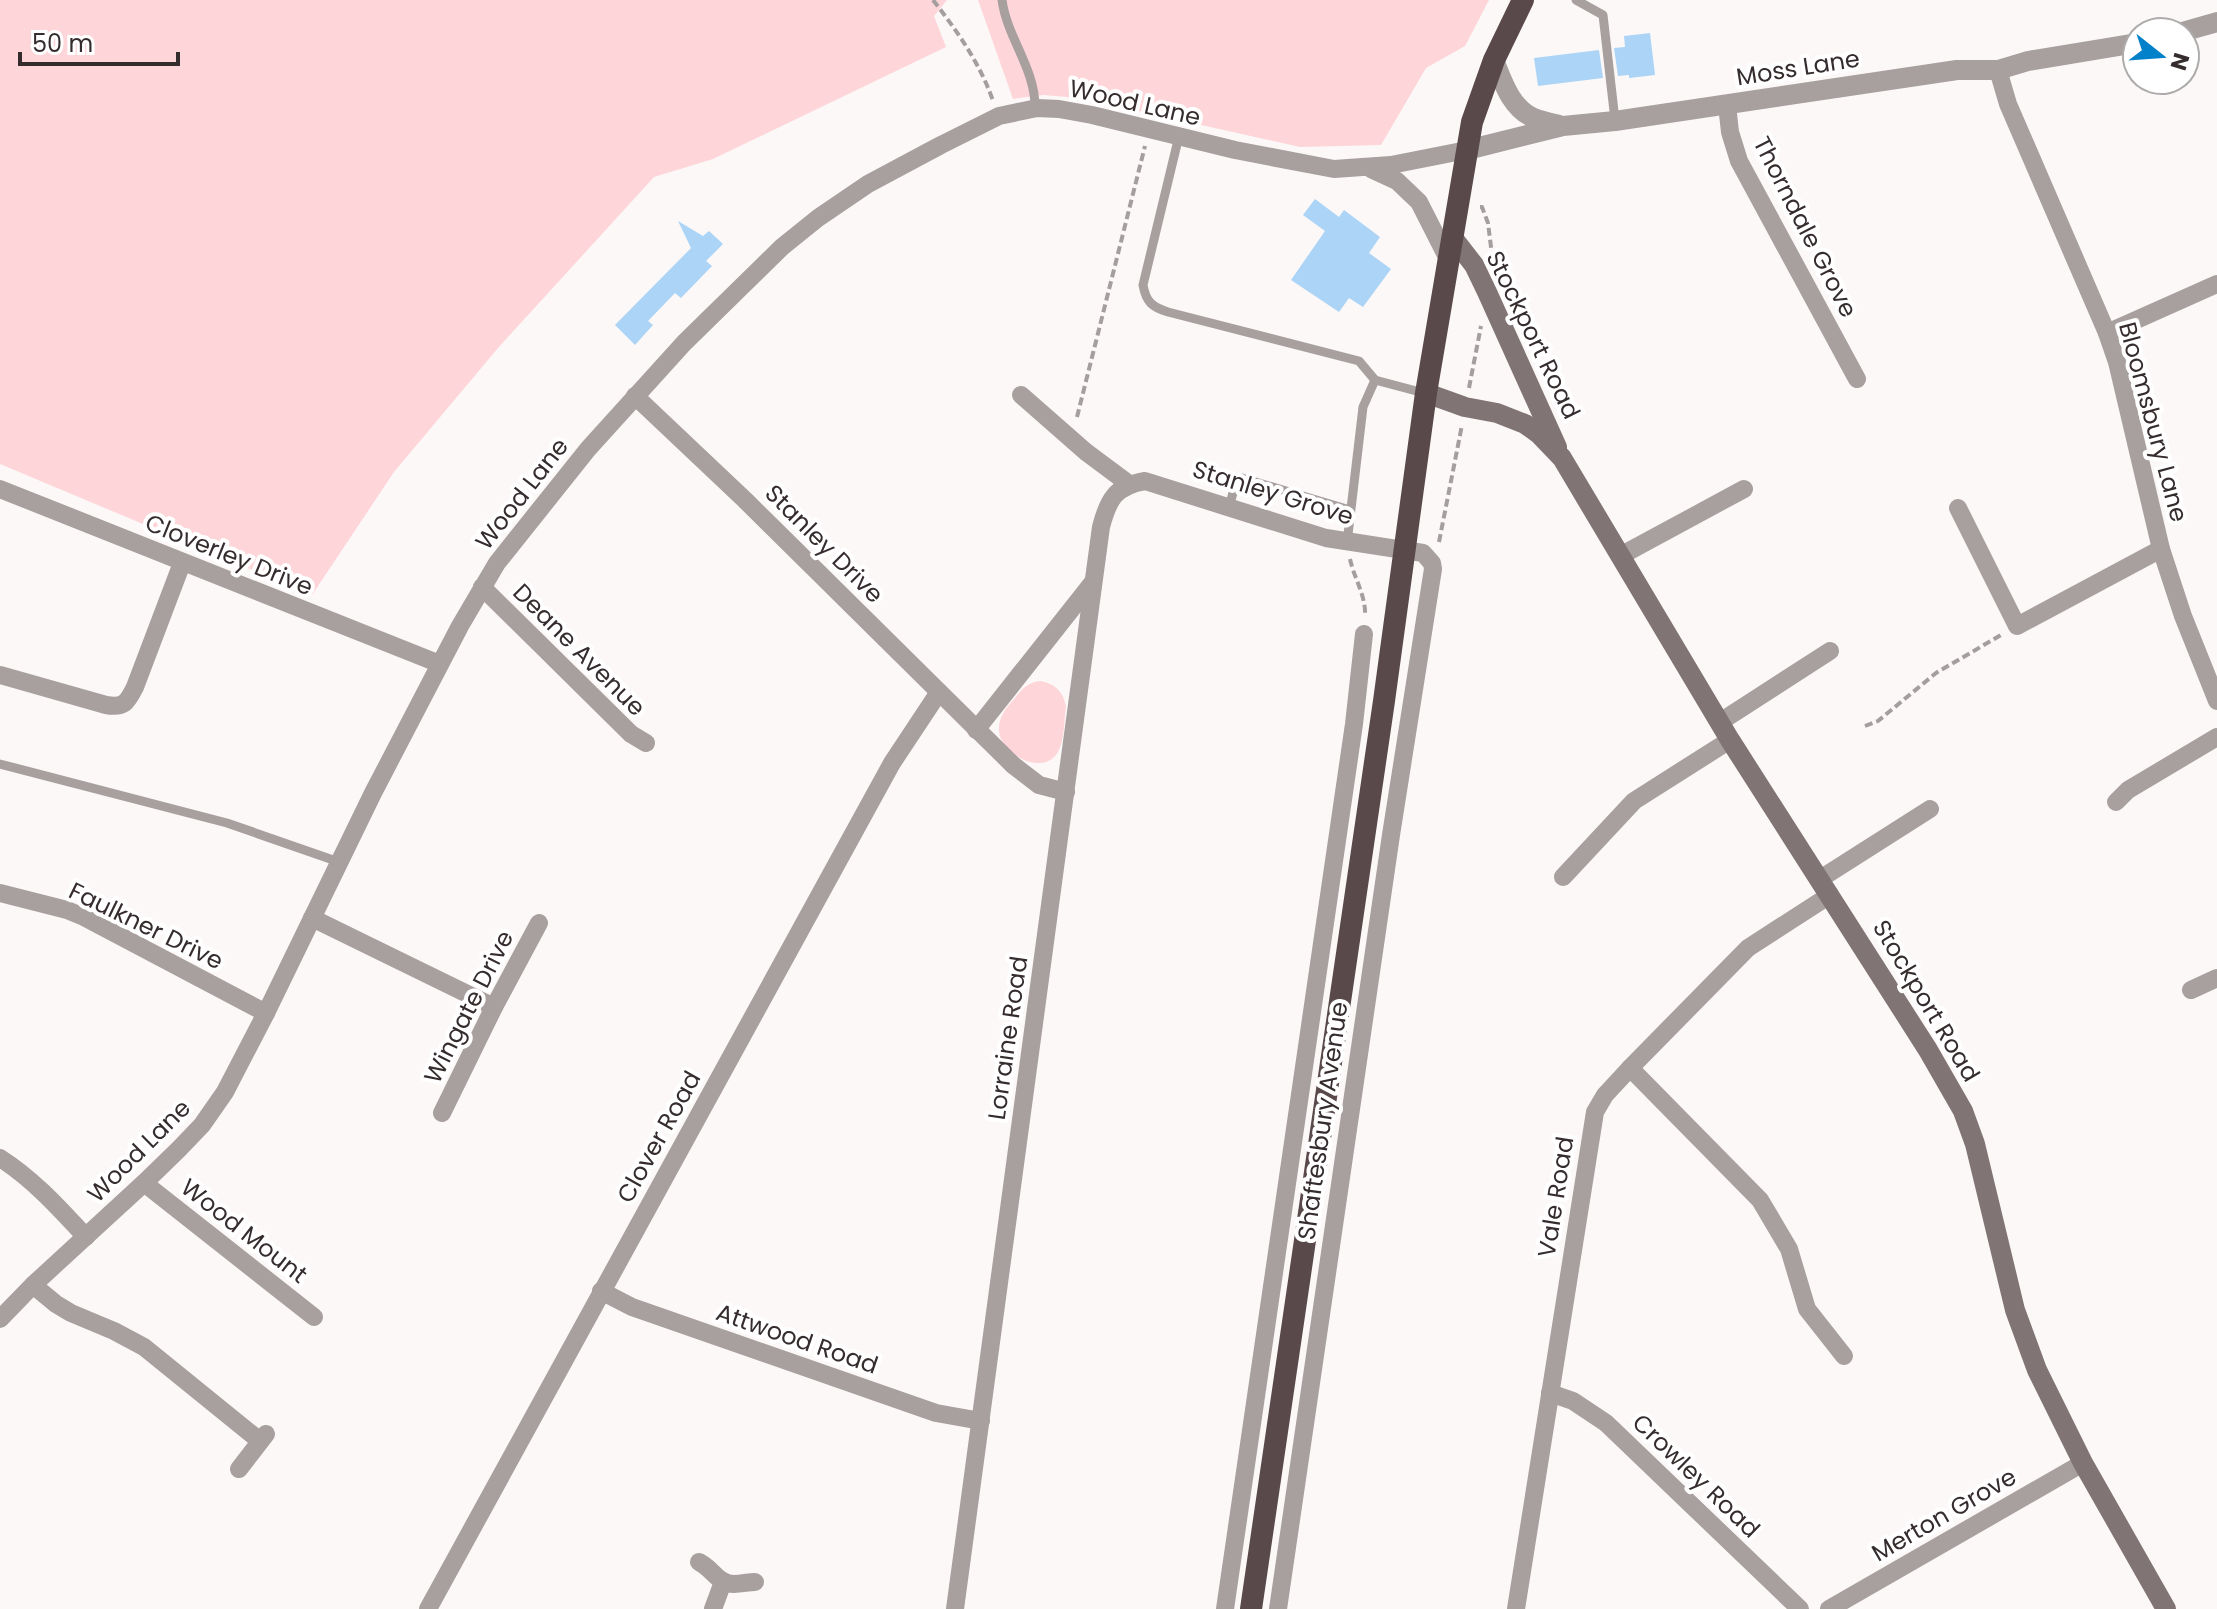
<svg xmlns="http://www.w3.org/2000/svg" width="2217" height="1609" viewBox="0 0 2217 1609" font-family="Poppins,sans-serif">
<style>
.green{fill:#fed5d8}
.building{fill:#abd4f6}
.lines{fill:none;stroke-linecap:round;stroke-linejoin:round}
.path{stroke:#a49e9e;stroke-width:4;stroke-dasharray:8 4;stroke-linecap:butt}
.service{stroke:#a89f9f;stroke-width:9}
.minor{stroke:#a89f9f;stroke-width:18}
.tertiary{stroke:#a89f9f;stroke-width:20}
.secondary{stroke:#817475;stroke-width:20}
.trunk{stroke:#59494a;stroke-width:22}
.labels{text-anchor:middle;stroke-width:8;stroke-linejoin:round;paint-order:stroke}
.street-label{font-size:24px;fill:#352c2d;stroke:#fff}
</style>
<rect width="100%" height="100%" fill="#fcf8f8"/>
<!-- green -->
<g class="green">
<path d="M0,0H947L934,16L946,47L713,159L654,177L498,348L394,472L312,595L0,464Z"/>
<path d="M978,0H1489L1465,46L1426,68L1381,145L1300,147L1080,98L1043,95L1013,99Z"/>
<path d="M1040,681C1054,683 1063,691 1066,706C1064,720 1065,743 1056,755C1039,776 1000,752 999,731C998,717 1007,707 1015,698C1023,688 1027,683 1040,681Z"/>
</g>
<!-- building -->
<g class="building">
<path d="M1650,33L1655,75L1629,78V75L1618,76L1614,48L1625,47L1624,36Z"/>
<path d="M1599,50L1603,78L1538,86L1534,58Z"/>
<path d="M1315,199L1339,217L1344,210L1380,237L1369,253L1391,269L1363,307L1349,298L1339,312L1291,280L1325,231L1303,215Z"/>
<path d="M678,221L703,236L709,231L723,244L706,261L712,266L681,298L675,293L648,321L653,325L635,345L615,325L691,248Z"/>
</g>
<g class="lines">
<!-- path -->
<g class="path">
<path d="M933,0C957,31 980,63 993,101"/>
<path d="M1480,207H1482L1488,223L1492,255"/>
<path d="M1469,388L1481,326"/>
<path d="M1077,417L1145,146"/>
<path d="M1439,542L1462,425"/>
<path d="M1350,559C1354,578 1366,596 1365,615"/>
<path d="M1865,726L1878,721L1936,673L2001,635"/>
</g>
<!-- service -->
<g class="service">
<path d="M1002,0C1007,38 1036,69 1035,109"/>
<path d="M1576,0L1603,15L1615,120"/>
<path d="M1179,136L1143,285C1146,302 1152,307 1168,312L1359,361L1375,380"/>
<path d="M1229,507L1236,482L1242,478L1350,510"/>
<path d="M1347,543L1363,407L1375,380L1424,393"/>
<path d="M0,764L227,823L339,862"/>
</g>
<!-- minor -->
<g class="minor">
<path d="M1998,70L2008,104L2107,333L2117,362L2161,549L2183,616L2217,701"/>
<path d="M1727,105L1730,132L1739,161L1857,379"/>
<path d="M1371,169L1397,181L1419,202L1449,261"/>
<path d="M2107,333L2217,284"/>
<path d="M1021,395L1086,452L1129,484"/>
<path d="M635,396L745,500L1013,765L1039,785L1066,792"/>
<path d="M0,489L440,664"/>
<path d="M1958,508L2017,626L2161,549"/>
<path d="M1620,556L1744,489"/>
<path d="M482,587L631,734L646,743"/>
<path d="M0,675L106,705C124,708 127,703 135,687L182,563"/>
<path d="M1720,722L1830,651"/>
<path d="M976,730L1093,582"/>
<path d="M2116,802L2128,790L2217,737"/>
<path d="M1563,877L1634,801L1730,740"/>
<path d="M1820,879L1930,809"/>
<path d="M0,893L67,910L84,917L266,1013"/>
<path d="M312,918L494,1007"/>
<path d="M2191,990L2217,978"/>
<path d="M1630,1068L1760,1200L1789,1249L1807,1309L1844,1356"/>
<path d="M442,1113L494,1007L539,923"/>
<path d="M0,1158C33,1179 59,1208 86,1237"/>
<path d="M144,1183L314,1317"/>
<path d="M33,1285L56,1304L71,1313L114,1331L144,1347L260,1441"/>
<path d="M601,1291L632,1307L936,1413L981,1421"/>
<path d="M0,1319L33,1285L144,1183L179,1149L202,1125L225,1092L266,1013L373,793L460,626L497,563L588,449L684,343L782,247L818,218L868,184L941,145L999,116L1037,108L1059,109L1092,115L1235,150L1334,169L1391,165L1467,150"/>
<path d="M1550,1393L1573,1401L1606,1423L1800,1609"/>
<path d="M239,1469L266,1434"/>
<path d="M699,1562C712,1568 718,1584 734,1584C742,1584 748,1582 755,1582"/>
<path d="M428,1609L892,763L939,692"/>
<path d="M713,1609L723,1582"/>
<path d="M955,1609L1101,527C1108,500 1115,486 1145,481L1326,538L1423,553L1432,563L1433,569L1391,835L1278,1609"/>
<path d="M1225,1609L1354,724L1364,634"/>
<path d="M1516,1609L1595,1112L1605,1095L1630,1068L1748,948L1830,895"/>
<path d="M1829,1609L2083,1463"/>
</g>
<!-- tertiary -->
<g class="tertiary">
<path d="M2182,32L2217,22"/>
<path d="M1494,60C1502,80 1511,109 1534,118C1542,121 1551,123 1559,125"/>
<path d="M1467,150L1563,126L1615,121L1957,70H1998L2028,61L2137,43"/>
</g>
<!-- secondary -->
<g class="secondary">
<path d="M1453,238L1474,265L1487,292L1557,447"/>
<path d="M1426,393L1465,407L1497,413L1525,424L1539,434L1562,458L1730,740L1928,1050L1963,1111L1975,1144L2015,1310L2037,1370L2083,1463L2166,1609"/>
</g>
<!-- trunk -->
<path class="trunk" d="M1251,1609L1384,701L1426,393L1472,122L1494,60L1523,0"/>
</g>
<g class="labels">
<!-- street labels -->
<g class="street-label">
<text transform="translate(1798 68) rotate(-9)" y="8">Moss Lane</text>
<text transform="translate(1135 103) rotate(13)" y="8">Wood Lane</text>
<text transform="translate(1805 227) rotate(63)" y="8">Thorndale Grove</text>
<text transform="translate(1533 335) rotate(64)" y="8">Stockport Road</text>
<text transform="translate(2153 422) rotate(75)" y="8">Bloomsbury Lane</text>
<text transform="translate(1273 493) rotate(17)" y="8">Stanley Grove</text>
<text transform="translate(522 494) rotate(-52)" y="8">Wood Lane</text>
<text transform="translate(824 544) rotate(45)" y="8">Stanley Drive</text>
<text transform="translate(229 555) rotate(22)" y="8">Cloverley Drive</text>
<text transform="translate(579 650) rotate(45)" y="8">Deane Avenue</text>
<text transform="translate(146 926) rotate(26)" y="8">Faulkner Drive</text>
<text transform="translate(1926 1001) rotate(59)" y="8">Stockport Road</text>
<text transform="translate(469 1007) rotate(-63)" y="8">Wingate Drive</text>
<text transform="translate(1008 1038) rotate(-82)" y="8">Lorraine Road</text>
<text transform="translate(1323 1121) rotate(-82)" y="8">Shaftesbury Avenue</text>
<text transform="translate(659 1137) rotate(-61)" y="8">Clover Road</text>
<text transform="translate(139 1151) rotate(-45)" y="8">Wood Lane</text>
<text transform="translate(1556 1197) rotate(-81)" y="8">Vale Road</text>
<text transform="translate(244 1231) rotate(38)" y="8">Wood Mount</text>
<text transform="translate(797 1339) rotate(19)" y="8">Attwood Road</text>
<text transform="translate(1696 1476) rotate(44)" y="8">Crowley Road</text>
<text transform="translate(1944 1515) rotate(-30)" y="8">Merton Grove</text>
</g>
</g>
<!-- north arrow -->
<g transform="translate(2161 56) rotate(107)"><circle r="38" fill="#ffffff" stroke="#aeabab" stroke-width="2"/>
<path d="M0-6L14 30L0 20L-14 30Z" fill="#0081c9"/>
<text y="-12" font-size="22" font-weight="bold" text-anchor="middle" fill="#352c2d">N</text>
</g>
<!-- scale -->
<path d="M20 52v12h158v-12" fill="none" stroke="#352c2d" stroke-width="4"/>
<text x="32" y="52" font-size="24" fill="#352c2d" stroke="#ffffff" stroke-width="6" paint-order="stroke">50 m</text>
</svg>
